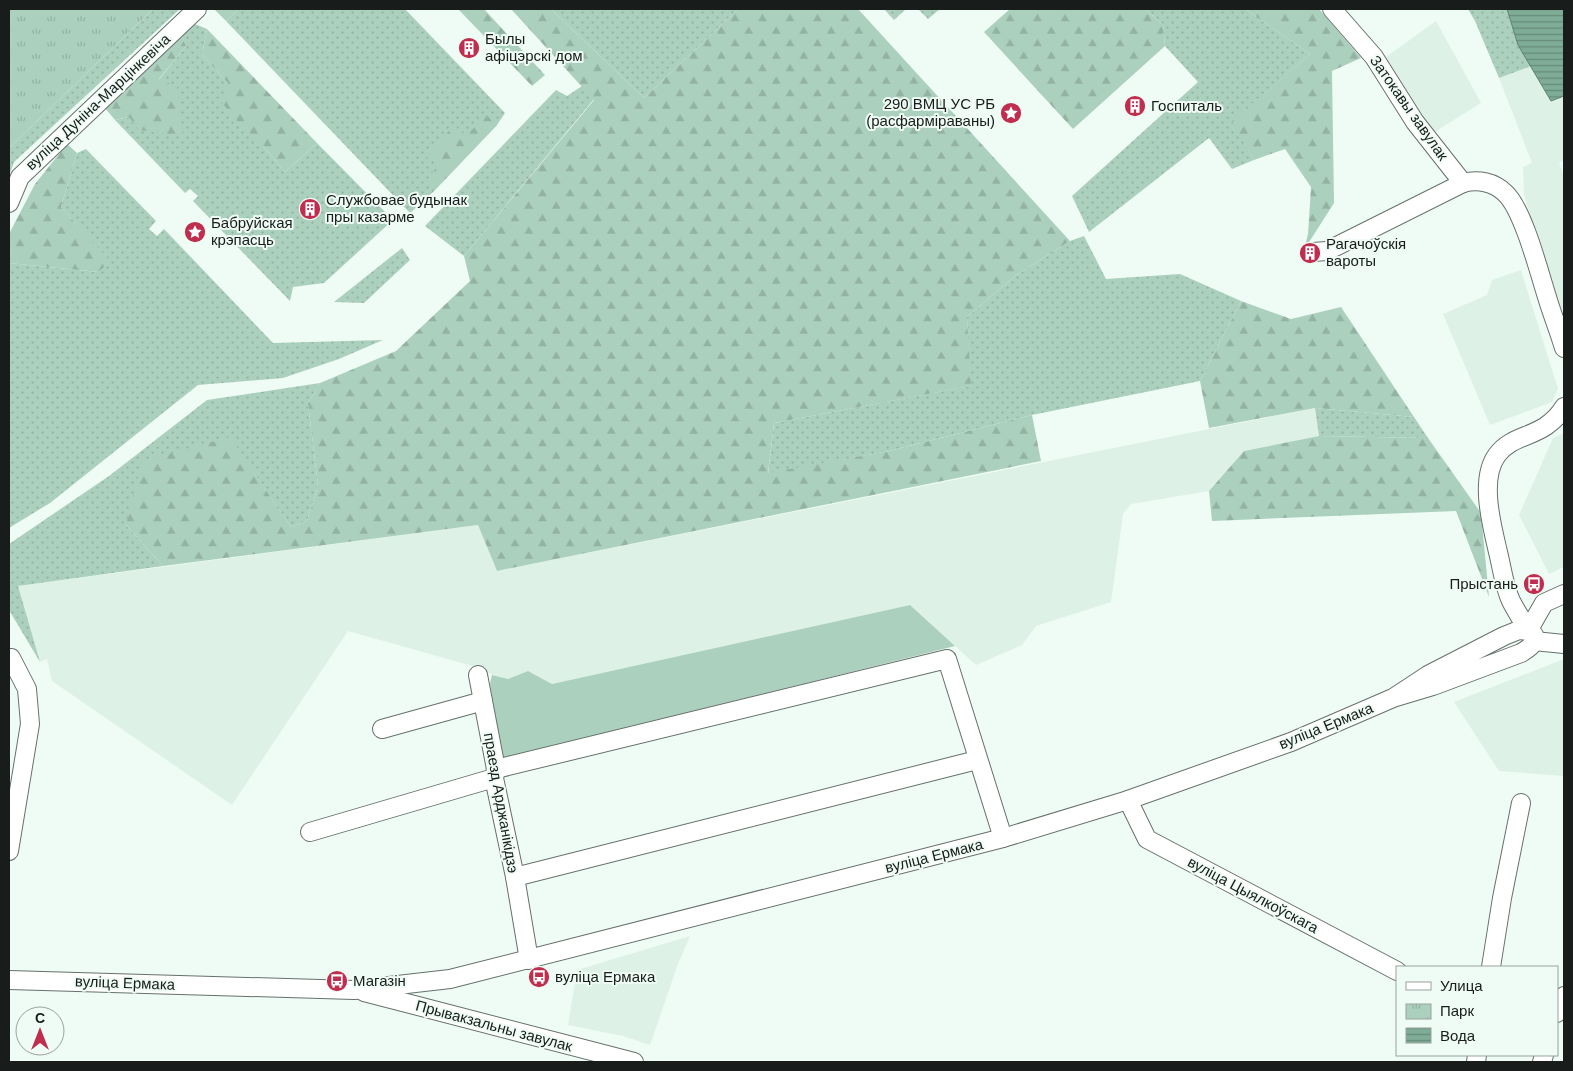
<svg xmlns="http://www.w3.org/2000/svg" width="1573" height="1071" viewBox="0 0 1573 1071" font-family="Helvetica,sans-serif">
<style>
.built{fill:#ddf1e6}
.grass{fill:url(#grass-dots)}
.forest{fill:url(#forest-firs)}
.park{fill:url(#park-tufts)}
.garden{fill:#acd0be}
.water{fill:url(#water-rules);stroke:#5f8171}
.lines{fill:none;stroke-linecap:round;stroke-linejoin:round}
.minor-casing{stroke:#66716b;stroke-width:20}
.minor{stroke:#fff;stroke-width:18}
.labels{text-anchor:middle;stroke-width:4;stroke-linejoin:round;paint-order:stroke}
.poi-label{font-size:15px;fill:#181c1a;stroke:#effcf5;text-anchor:start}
.street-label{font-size:15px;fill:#181c1a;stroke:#effcf5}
</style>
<defs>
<pattern id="grass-dots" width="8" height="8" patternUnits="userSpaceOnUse" patternTransform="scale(1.25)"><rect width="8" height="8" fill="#acd0be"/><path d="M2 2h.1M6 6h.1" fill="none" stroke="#93b2a3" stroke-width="1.8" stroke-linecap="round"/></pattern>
<pattern id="forest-firs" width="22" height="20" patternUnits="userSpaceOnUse" patternTransform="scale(1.25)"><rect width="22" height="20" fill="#acd0be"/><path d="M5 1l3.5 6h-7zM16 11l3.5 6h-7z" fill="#93b2a3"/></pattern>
<pattern id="park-tufts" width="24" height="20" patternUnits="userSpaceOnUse" patternTransform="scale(1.25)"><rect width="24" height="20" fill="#acd0be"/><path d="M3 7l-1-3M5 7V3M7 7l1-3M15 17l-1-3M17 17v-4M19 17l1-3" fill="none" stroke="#93b2a3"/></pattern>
<pattern id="water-rules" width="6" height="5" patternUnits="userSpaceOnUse" patternTransform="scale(1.25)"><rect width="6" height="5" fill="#7eac96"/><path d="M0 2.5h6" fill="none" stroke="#668b7a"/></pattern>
</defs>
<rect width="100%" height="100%" fill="#effcf5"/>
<!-- built -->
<g class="built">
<path d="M1436,21L1481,103L1433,133L1386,57Z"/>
<path d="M1531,66L1551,101L1564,96V160L1559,162L1564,176V311L1559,304L1524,195L1523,167L1532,163L1499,78Z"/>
<path d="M1521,270L1558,389L1552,402L1490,425L1443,314L1487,295L1492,280Z"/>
<path d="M1315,408L1319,436L1244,451L1209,491L1131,504L1123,514L1111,602L1036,626L1022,645L976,665L910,605L552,684L528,671L508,679L492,675L483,669L348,631L232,805L52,681L47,659L40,662L17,586L478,525L497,571Z"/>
<path d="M1564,433V567L1549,574L1519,515L1553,438Z"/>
<path d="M1564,659V776L1499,771L1454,702Z"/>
<path d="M690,936L678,964L650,1045L623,1036L568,1025L577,970Z"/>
</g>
<!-- grass -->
<g class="grass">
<path d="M153,9H180L14,162L9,176V148Z"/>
<path d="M239,9H405L505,113L497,125L433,192L410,213L226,21Z"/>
<path d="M551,9H738L644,98Z"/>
<path d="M884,9H906L894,20Z"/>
<path d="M918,9H940L928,19Z"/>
<path d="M1145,9H1245L1310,54L1233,121L1254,160L1232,169L1209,138L1089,232L1072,196L1198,82L1165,46L1163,25Z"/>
<path d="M1468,9H1507L1518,45L1531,66L1499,78L1475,21Z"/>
<path d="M195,24L207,29L202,55L228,83L264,147L285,172L317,143L393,220L324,283L293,287L290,301L193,201L198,196L190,189L185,193L115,120L129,117L186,46L181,34Z"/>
<path d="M582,86L594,99L464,256L425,226L556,90L567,96Z"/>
<path d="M86,149L156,221L149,229L157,236L164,229L273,343L383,340L339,359L283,378L198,385L50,503L9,528V263L98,272L110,262L61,207L77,153Z"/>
<path d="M1084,236L1106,279L1180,274L1241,301L1200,381L1032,415L889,451L768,474L774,423L970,386L967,317L1015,276L1070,241Z"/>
<path d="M402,248L410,260L364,303L334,302Z"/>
<path d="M320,383L308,403L318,486L307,521L291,527L230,438L126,525L163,566L18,586L40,662L9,610V544L109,476L207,400Z"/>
<path d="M1315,408L1414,417L1428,438L1319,436Z"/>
</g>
<!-- forest -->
<g class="forest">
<path d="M214,9H239L226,21Z"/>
<path d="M458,9H484L545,75L532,86Z"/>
<path d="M511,9H551L644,98L738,9H858L1070,241L1015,276L967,317L971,386L774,423L768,473L889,451L1032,415L1041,461L497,571L478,525L163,566L126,525L142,461L230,437L291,527L307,521L318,486L308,403L320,383L396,351L470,281L464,256L594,100Z"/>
<path d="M1010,9H1145L1163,25L1165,46L1073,129L984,32Z"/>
<path d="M1245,9H1319L1361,58L1332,71L1334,203L1304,250L1308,234L1311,187L1285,149L1254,160L1232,121L1310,54Z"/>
<path d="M207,29L317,143L285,172L264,147L233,117L220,100L228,83L202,55Z"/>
<path d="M181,34L186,46L159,79L177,87L183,136L139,130L129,117L115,120L105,108Z"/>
<path d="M486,115L497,125L433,192L427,180L438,165L427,157L454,125L466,136Z"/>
<path d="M67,144L77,153L61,207L111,262L98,272L9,263V234L35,184Z"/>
<path d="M1241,301L1291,319L1341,307L1414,417L1315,408L1209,428L1200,381Z"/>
<path d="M1319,436L1428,438L1481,513L1489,597L1456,511L1212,521L1209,491L1244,451Z"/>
</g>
<!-- park -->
<path class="park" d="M9,9H153L9,148Z"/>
<!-- garden -->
<path class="garden" d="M910,605L955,646L502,759L490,684L492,675L508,679L528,671L552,684Z"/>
<!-- water -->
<path class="water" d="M1507,9H1564V96L1551,101L1518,45Z"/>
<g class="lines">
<!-- minor casing -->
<g class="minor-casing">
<g id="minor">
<path d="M1332,9L1374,57L1415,122L1463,183C1478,179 1494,182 1505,193C1523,209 1539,272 1547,297C1552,314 1559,331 1564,348"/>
<path d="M9,203L20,177L197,9"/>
<path d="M1313,252L1327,251L1463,183"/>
<path d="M1564,407C1560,414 1553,421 1546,426C1530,437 1509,438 1497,455C1479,479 1492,526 1498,552C1502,568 1504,586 1511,601C1516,611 1523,621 1528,631L1544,603L1564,594"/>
<path d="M1534,641L1564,644"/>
<path d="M9,658H11L27,689L30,724L9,851"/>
<path d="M478,675L496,769L494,778L515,877L529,960"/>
<path d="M382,729L483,701"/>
<path d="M496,769L947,659L1003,838"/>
<path d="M1128,800L1147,839L1397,971"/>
<path d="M310,832L494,778"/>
<path d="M515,877L977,760"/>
<path d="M1491,967L1502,898L1521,803"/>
<path d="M9,980L354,990L450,979L1003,838L1128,800L1291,742L1393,698L1433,686L1521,653C1529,648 1535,645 1534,635L1528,631L1519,630L1504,636L1428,675L1393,698"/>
<path d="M364,992L634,1062"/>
<path d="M1557,1013L1564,996"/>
<path d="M1476,1062L1477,1055"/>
<path d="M1542,1062L1544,1055"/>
</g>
</g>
<!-- minor -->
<use href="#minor" class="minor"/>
</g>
<!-- icons -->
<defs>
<g id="building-disc" transform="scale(1.125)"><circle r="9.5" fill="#bf2e4e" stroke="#effcf5"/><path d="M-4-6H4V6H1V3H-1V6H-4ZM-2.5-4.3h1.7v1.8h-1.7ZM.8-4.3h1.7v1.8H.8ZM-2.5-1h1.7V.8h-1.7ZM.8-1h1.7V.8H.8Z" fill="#fff"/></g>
<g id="sight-disc" transform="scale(1.125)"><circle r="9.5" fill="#bf2e4e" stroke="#effcf5"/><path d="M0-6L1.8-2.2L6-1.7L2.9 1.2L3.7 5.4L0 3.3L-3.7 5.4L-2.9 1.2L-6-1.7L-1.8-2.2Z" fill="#fff"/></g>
<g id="bus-disc" transform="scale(1.125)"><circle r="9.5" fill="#bf2e4e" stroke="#effcf5"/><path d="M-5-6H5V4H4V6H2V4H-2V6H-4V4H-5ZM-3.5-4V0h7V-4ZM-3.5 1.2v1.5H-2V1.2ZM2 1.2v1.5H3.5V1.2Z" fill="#fff"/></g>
</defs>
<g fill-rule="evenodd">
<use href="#building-disc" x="469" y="48"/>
<use href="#building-disc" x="1135" y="106"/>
<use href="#sight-disc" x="1011" y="113"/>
<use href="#building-disc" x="310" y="209"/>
<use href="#sight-disc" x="195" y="232"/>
<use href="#building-disc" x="1310" y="253"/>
<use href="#bus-disc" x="1534" y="584"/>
<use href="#bus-disc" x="539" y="977"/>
<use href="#bus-disc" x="337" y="981"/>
</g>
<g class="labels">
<!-- poi labels -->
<g class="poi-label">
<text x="485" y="44">Былы<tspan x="485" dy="17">афіцэрскі дом</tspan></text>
<text x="995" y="109" text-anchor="end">290 ВМЦ УС РБ<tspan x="995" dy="17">(расфарміраваны)</tspan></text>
<text x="1151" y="111">Госпиталь</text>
<text x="326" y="205">Службовае будынак<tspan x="326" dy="17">пры казарме</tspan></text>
<text x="211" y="228">Бабруйская<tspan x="211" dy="17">крэпасць</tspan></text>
<text x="1326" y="249">Рагачоўскія<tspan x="1326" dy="17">вароты</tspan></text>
<text x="1518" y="589" text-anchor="end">Прыстань</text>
<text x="555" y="982">вуліца Ермака</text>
<text x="353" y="986">Магазін</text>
</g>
<!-- street labels -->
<g class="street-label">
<text transform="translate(98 102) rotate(-43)" y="5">вуліца Дуніна-Марцінкевіча</text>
<text transform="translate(1409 108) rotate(55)" y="5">Затокавы завулак</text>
<text transform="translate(1326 726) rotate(-22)" y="5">вуліца Ермака</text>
<text transform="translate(501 803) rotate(80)" y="5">праезд Арджанікідзэ</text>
<text transform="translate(934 856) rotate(-14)" y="5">вуліца Ермака</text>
<text transform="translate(1253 895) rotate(28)" y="5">вуліца Цыялкоўскага</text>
<text transform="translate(125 983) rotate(2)" y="5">вуліца Ермака</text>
<text transform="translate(494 1026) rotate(15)" y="5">Прывакзальны завулак</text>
</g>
</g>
<!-- border -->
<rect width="1573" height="1071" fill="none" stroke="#181c1a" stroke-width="20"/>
<!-- legend -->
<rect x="1396" y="966" width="162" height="90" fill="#effcf5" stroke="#99a29d"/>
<rect x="1406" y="982" width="25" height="8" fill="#ffffff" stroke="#99a29d"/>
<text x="1440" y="991" font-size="15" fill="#181c1a">Улица</text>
<rect x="1406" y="1004" width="25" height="15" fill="url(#park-tufts)" stroke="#99a29d"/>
<text x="1440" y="1016" font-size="15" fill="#181c1a">Парк</text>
<rect x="1406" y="1028" width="25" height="15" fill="url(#water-rules)" stroke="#99a29d"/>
<text x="1440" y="1041" font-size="15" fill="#181c1a">Вода</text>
<!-- north arrow -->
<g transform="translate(40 1031)"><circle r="24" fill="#effcf5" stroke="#99a29d"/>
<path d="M0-4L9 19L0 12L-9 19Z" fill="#bf2e4e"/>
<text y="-8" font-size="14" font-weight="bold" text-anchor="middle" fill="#181c1a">С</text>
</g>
</svg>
